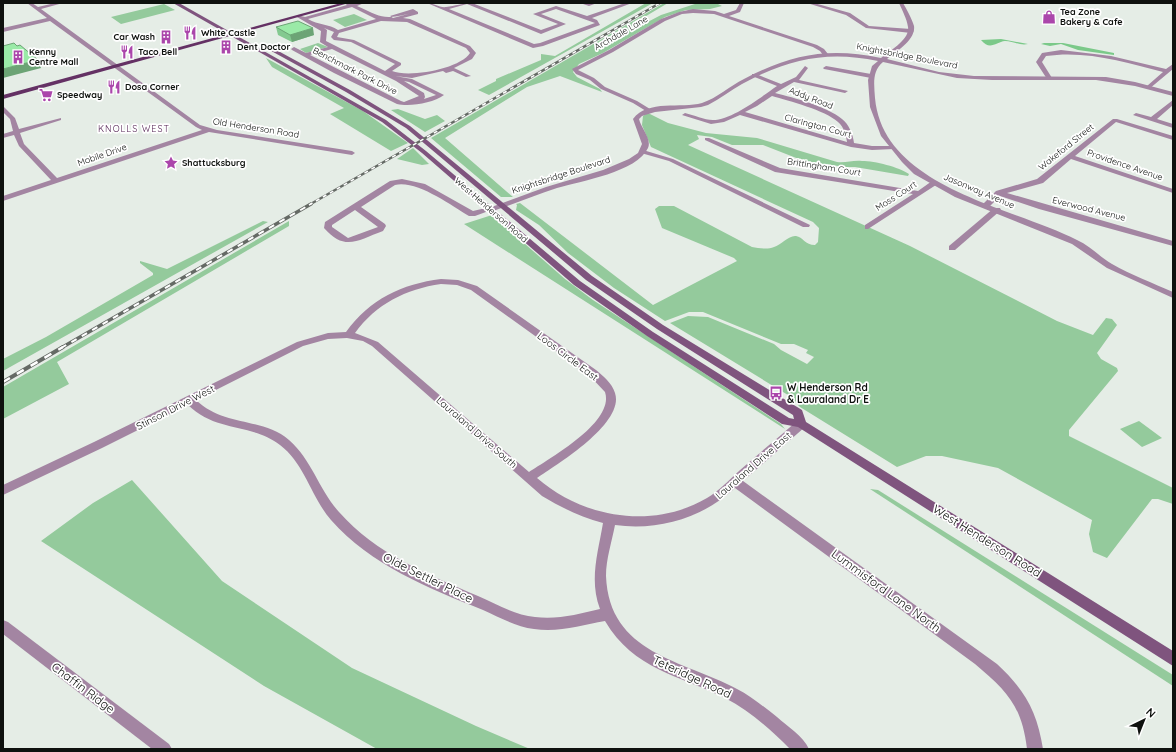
<svg xmlns="http://www.w3.org/2000/svg" width="1176" height="752" viewBox="0 0 1176 752" font-family="Quicksand,sans-serif">
<style>
.green{fill:#94ca9c}
.water{fill:#7bc989}
.lines{fill:none;stroke-linecap:round;stroke-linejoin:round}
.minor{fill:#a385a2;fill-rule:evenodd}
.tertiary{fill:#a385a2;fill-rule:evenodd}
.secondary{fill:#7f547e;fill-rule:evenodd}
.primary{fill:#643164;fill-rule:evenodd}
.rail-far2-casing{stroke:#656a65;stroke-width:2.5}
.rail-far1-casing{stroke:#656a65;stroke-width:3.5}
.rail-casing{stroke:#656a65;stroke-width:4}
.rail-far2{stroke:#fff;stroke-width:1.5;stroke-dasharray:4;stroke-linecap:butt}
.rail-far1{stroke:#fff;stroke-width:2;stroke-dasharray:6;stroke-linecap:butt}
.rail{stroke:#fff;stroke-width:2.5;stroke-dasharray:8;stroke-linecap:butt}
.wall{fill:#84c990}
.shaded-wall{fill:#6ca475}
.building{fill:#9aeaa7;stroke:#6ca475}
.labels{text-anchor:middle;stroke-width:3.5;stroke-linejoin:round;paint-order:stroke}
.far-poi-label{font-size:9px;font-weight:bold;fill:#0e110e;stroke:#fff;text-anchor:start}
.far-street-label{font-size:9px;fill:#0e110e;stroke:#fff}
.far-neighbourhood-label{font-size:9px;letter-spacing:1px;fill:#532253;stroke:#fff}
.street-label{font-size:10px;fill:#0e110e;stroke:#fff}
.poi-label{font-size:10px;font-weight:bold;fill:#0e110e;stroke:#fff;text-anchor:start}
.near-street-label{font-size:12px;fill:#0e110e;stroke:#fff}
</style>
<rect width="100%" height="100%" fill="#e5ede6"/>
<!-- green -->
<g class="green">
<path d="M646,3H653L489,95L478,90L496,81V79L541,60V54L555,56Z"/>
<path d="M664,3H668L631,25H642L661,15L698,3H716L722,6L710,9L686,10L665,17L603,53L579,64L573,72L577,77L600,89L602,92L560,76L527,87L445,138L513,197H501L431,138Z"/>
<path d="M164,4L175,10L121,24L111,17Z"/>
<path d="M354,14L367,20L345,27L333,20Z"/>
<path d="M318,43L328,47L306,53L300,49Z"/>
<path d="M266,58L363,111L408,143L391,151L330,114L344,108L272,67Z"/>
<path d="M398,109L425,119L437,115L445,121L425,132L391,110Z"/>
<path d="M648,113L668,123L706,133L757,138L837,162C846,163 853,160 862,161C875,161 899,167 909,174L908,176L855,167H845L804,161L763,145H732L712,137L697,135L699,139L688,145L910,246L1057,321L1093,335L1106,318L1112,319L1117,325L1097,353L1101,359L1117,368L1118,371L1069,430V436L1173,488V504L1158,499H1152L1107,558L1093,552L1089,534L1092,520L998,468L942,456H926L897,467L800,407L788,395L670,323L688,316L708,317L774,344L781,350L807,364L814,357L806,353L808,350L794,344H781L703,312H689L665,321L614,288L568,253L539,225L516,210L517,205L516,204L520,203L653,305L737,261L734,258L662,228L655,209L659,206H674L752,247C759,248 767,250 774,247C781,245 789,235 796,236C803,237 805,245 815,245L818,242L819,228L813,222L651,147L642,125L643,116Z"/>
<path d="M413,148L429,164L422,165L397,159Z"/>
<path d="M492,215L565,279L593,300L781,424L785,429L464,224Z"/>
<path d="M263,221L268,222L3,371V359L46,337L153,275V273L140,263V261L167,269Z"/>
<path d="M289,221V226L57,362L69,384L3,419V387Z"/>
<path d="M1139,421L1162,438L1142,447L1120,429Z"/>
<path d="M132,480L222,581L352,668L476,726L530,749H377L264,686L41,541L93,503Z"/>
<path d="M870,489L878,490L1173,675V686Z"/>
</g>
<!-- water -->
<g class="water">
<path d="M1001,39L1028,44C1020,46 1013,41 1005,41C996,42 990,51 981,40Z"/>
<path d="M1044,43H1063L1114,53V55L1078,50L1061,44L1050,46L1041,44Z"/>
</g>
<g class="lines">
<!-- minor -->
<g class="minor">
<path d="M27,3H32L38,7L55,3H63L41,9L200,125L217,130L352,151L355,153L352,155L209,132L3,201V196L51,180L19,146L14,135L3,138V134L13,131L10,119L3,112V106L15,118L19,129L61,118V120L20,133L24,144L57,178L202,130L196,127L50,21L3,32V28L47,18Z"/>
<path d="M344,3H364L357,6C383,18 383,20 412,13L393,18L390,16L413,9L418,12V14L403,18L410,19L470,46L476,53L472,59L454,68L471,76L466,77L453,71L446,73L443,71L412,78L395,76L412,79L444,95C433,103 410,107 397,104L334,73L292,50L291,49L294,47L306,53L328,47L320,42L321,31L297,17V15L305,17L347,5ZM352,7L376,19L338,30C329,24 318,25 308,19ZM381,21L407,22L466,48L470,53C460,69 409,78 392,71L401,65V63L354,40L337,37L339,33ZM324,28L334,32L331,37L334,40L351,42L395,64L385,71L326,41L327,30ZM332,49L396,81L419,96L404,102L401,101L310,55ZM404,81L409,82L436,95L424,99L425,97L424,93Z"/>
<path d="M427,3C433,3 440,8 446,7C455,6 463,3 472,3L541,30L558,24L533,14L556,6L587,16L625,3H632L592,18L597,20L600,25L543,46L533,48ZM467,4L541,34L566,24L541,14L556,9L595,23L540,43L534,44L449,9Z"/>
<path d="M580,3H597L589,6Z"/>
<path d="M740,3H744L740,12L729,16L817,45L824,49L828,54L823,55L820,51L813,47L714,14L693,13L682,14L665,21L613,52L578,70L594,78L605,87L637,101L650,109V111H646L633,103L601,89L590,80L576,74L572,69L609,50L661,19L679,12L693,9L715,11L724,14L736,10Z"/>
<path d="M807,3H814L850,13L869,26L911,29L914,31L911,33L866,28L846,15Z"/>
<path d="M1061,50L1111,56L1166,69L1173,64V69L1149,89L1146,87L1147,86L1163,72C1126,62 1085,50 1046,56L1042,62L1052,78L1047,79L1036,62L1042,53Z"/>
<path d="M805,66L808,68L799,80L848,91L845,93L794,82L775,93C795,98 826,106 842,119C849,124 853,135 854,143L872,146H892L894,147V149L872,150L851,147L740,115L724,122L711,124L682,115L685,113C694,115 704,120 713,120C732,120 761,97 777,86L752,76V74H756L781,84L796,77ZM772,96C789,101 825,110 838,122C844,127 846,135 847,142L745,112L757,106Z"/>
<path d="M826,66L871,74L874,76L871,78L824,69L823,68Z"/>
<path d="M1173,100V105L1157,119L1173,124V128L1133,115L1136,113L1151,117Z"/>
<path d="M1113,119H1117L1173,136V140L1116,122L1075,156L1173,189V193L1071,159L1043,183L1007,193L1173,241V246L1039,209L1000,196L988,208H985L981,206L996,191L1037,179Z"/>
<path d="M705,138H709L780,168L918,191L932,181H935L939,183L868,229H865V225L913,194L775,172L705,140Z"/>
<path d="M643,150L673,159L810,225L809,227H803L669,161L641,153L640,152Z"/>
<path d="M402,179L425,184L473,211L490,207L494,209L475,216H469C450,205 417,180 395,185L361,207L385,224L386,226L383,231C358,240 345,252 324,228L325,222L390,181ZM355,210L378,227L348,238L332,227V225Z"/>
<path d="M994,208H1000L1001,210L955,250H949V246Z"/>
<path d="M441,279L458,280L477,286L596,370C603,376 612,383 615,393C625,423 558,464 537,478C583,518 653,530 707,498C719,491 729,480 739,471C758,454 778,438 797,421H805L806,424L805,427L743,481L997,664C1025,690 1037,711 1043,749H1027C1022,706 1007,691 975,664L735,488C703,518 658,531 615,525C612,541 606,559 606,576C609,654 683,660 737,689C751,696 764,707 777,717C787,726 803,736 809,749H790C771,730 750,711 725,698C679,675 634,670 605,621C582,625 558,633 534,629C516,627 499,617 483,610C428,588 371,565 331,520C311,497 305,464 280,445C252,423 217,433 188,405L102,448L3,495V485L94,442L297,342L328,333L346,332C370,299 402,284 441,279ZM441,284L457,285L471,290L588,374L605,392C615,422 550,458 529,472L378,342L355,333C376,304 406,289 441,284ZM347,338L363,341L372,346L542,496C562,508 581,517 603,523C598,553 589,580 600,609C579,614 557,620 535,617C515,615 496,604 478,596C427,574 376,554 339,512C319,490 312,460 289,440C262,417 224,427 196,400L303,346L328,339Z"/>
<path d="M3,620L8,622L169,744L172,749H152L3,634Z"/>
</g>
<!-- tertiary -->
<path class="tertiary" d="M899,3H903C907,10 912,19 914,26C916,40 895,52 887,59L939,72L974,76L1106,77L1135,82L1173,92V96L1135,86L1096,80H992L957,78L883,62C872,71 874,84 875,98C883,188 1013,207 1077,240C1090,246 1100,257 1112,264C1131,275 1153,283 1173,292V298L1107,268L1072,244L955,197L914,174L902,162L881,136L870,107L868,80L872,66L878,61C827,50 788,59 742,84C731,90 720,99 708,105L701,107L655,112L642,116L639,119C641,128 652,139 648,148C637,172 581,181 557,188C535,195 514,204 493,211H490L486,209L546,187L603,170L629,159L638,153L642,144L633,119C648,99 681,109 702,103C717,98 730,86 744,79C791,54 829,47 881,58C889,51 910,40 908,27C907,19 902,10 899,3Z"/>
<!-- secondary -->
<path class="secondary" d="M173,3H179L386,120L426,151L580,281L653,332L789,418L794,419L793,415L657,329L586,280L406,128L346,92L264,47L269,46L350,90L410,126L592,276L663,325L802,410L806,422L1173,651V666L798,427L782,424L647,336L574,285L422,153L382,122Z"/>
<!-- primary -->
<path class="primary" d="M341,3H349L3,99V95Z"/>
<!-- rail-far2 casing -->
<g class="rail-far2-casing">
<path id="rail-far2" d="M309,205L660,3"/>
</g>
<!-- rail-far1 casing -->
<g class="rail-far1-casing">
<path id="rail-far1" d="M61,348L311,204"/>
</g>
<!-- rail casing -->
<g class="rail-casing">
<path id="rail" d="M3,382L63,347"/>
</g>
<!-- rail-far2 -->
<use href="#rail-far2" class="rail-far2"/>
<!-- rail-far1 -->
<use href="#rail-far1" class="rail-far1"/>
<!-- rail -->
<use href="#rail" class="rail"/>
</g>
<!-- wall -->
<path class="wall" d="M276,27L314,35L292,42L278,35Z"/>
<!-- shaded-wall -->
<g class="shaded-wall">
<path d="M313,28L314,35L292,42L290,35Z"/>
<path d="M38,60L41,68L3,78V69Z"/>
</g>
<!-- building -->
<g class="building">
<path d="M298,21L313,28L290,35L276,27Z"/>
<path d="M14,43L17,46L20,45L38,60L3,69V46Z"/>
</g>
<!-- icons -->
<defs>
<g id="shop-bare" transform="scale(1.08)"><path d="M-5-2.5h2.3a2.7 3.5 0 0 1 5.4 0H5L5.5 6h-11ZM-1.5-2.5h3a1.5 2.3 0 0 0-3 0Z" fill="#ab46ab" stroke="#fff" stroke-width="2.5" paint-order="stroke"/></g>
<g id="restaurant-bare" transform="scale(1.08)"><path d="M-5-6h1v4h1v-4h1v4h1v-4h1v5L-1.5 .5V6h-2V.5L-5-1ZM5-6V6H3V1.5H1.5Q1.5-4 5-6Z" fill="#ab46ab" stroke="#fff" stroke-width="2.5" paint-order="stroke"/></g>
<g id="building-bare" transform="scale(1.08)"><path d="M-4-6H4V6H1V3H-1V6H-4ZM-2.5-4.3h1.7v1.8h-1.7ZM.8-4.3h1.7v1.8H.8ZM-2.5-1h1.7V.8h-1.7ZM.8-1h1.7V.8H.8Z" fill="#ab46ab" stroke="#fff" stroke-width="2.5" paint-order="stroke"/></g>
<g id="supermarket-bare" transform="scale(1.08)"><path d="M-6-5.5h2.5l.6 2H6L4.5 2H-2.5L-4.4-4H-6ZM-1.5 3.2a1.3 1.3 0 1 0 .1 0ZM3 3.2a1.3 1.3 0 1 0 .1 0Z" fill="#ab46ab" stroke="#fff" stroke-width="2.5" paint-order="stroke"/></g>
<g id="sight-bare" transform="scale(1.08)"><path d="M0-6L1.8-2.2L6-1.7L2.9 1.2L3.7 5.4L0 3.3L-3.7 5.4L-2.9 1.2L-6-1.7L-1.8-2.2Z" fill="#ab46ab" stroke="#fff" stroke-width="2.5" paint-order="stroke"/></g>
<g id="bus-bare" transform="scale(1.08)"><path d="M-5-6H5V4H4V6H2V4H-2V6H-4V4H-5ZM-3.5-4V0h7V-4ZM-3.5 1.2v1.5H-2V1.2ZM2 1.2v1.5H3.5V1.2Z" fill="#ab46ab" stroke="#fff" stroke-width="2.5" paint-order="stroke"/></g>
</defs>
<g fill-rule="evenodd">
<use href="#shop-bare" x="1049" y="17"/>
<use href="#restaurant-bare" x="190" y="33"/>
<use href="#building-bare" x="166" y="37"/>
<use href="#building-bare" x="226" y="47"/>
<use href="#restaurant-bare" x="127" y="52"/>
<use href="#building-bare" x="18" y="57"/>
<use href="#restaurant-bare" x="114" y="87"/>
<use href="#supermarket-bare" x="46" y="95"/>
<use href="#sight-bare" x="171" y="163"/>
<use href="#bus-bare" x="776" y="393"/>
</g>
<g class="labels">
<!-- far-poi labels -->
<g class="far-poi-label">
<text x="1060" y="15">Tea Zone<tspan x="1060" dy="10">Bakery &amp; Cafe</tspan></text>
<text x="201" y="36">White Castle</text>
<text x="155" y="40" text-anchor="end">Car Wash</text>
<text x="237" y="50">Dent Doctor</text>
<text x="29" y="55">Kenny<tspan x="29" dy="10">Centre Mall</tspan></text>
<text x="138" y="55">Taco Bell</text>
<text x="125" y="90">Dosa Corner</text>
<text x="57" y="98">Speedway</text>
<text x="182" y="166">Shattucksburg</text>
</g>
<!-- far-street labels -->
<g class="far-street-label">
<text transform="translate(621 33) rotate(-30)" y="3">Archdale Lane</text>
<text transform="translate(907 56) rotate(11)" y="3">Knightsbridge Boulevard</text>
<text transform="translate(355 71) rotate(27)" y="3">Benchmark Park Drive</text>
<text transform="translate(811 98) rotate(21)" y="3">Addy Road</text>
<text transform="translate(818 126) rotate(15)" y="3">Clarington Court</text>
<text transform="translate(256 128) rotate(9)" y="3">Old Henderson Road</text>
<text transform="translate(1066 147) rotate(-39)" y="3">Wakeford Street</text>
<text transform="translate(102 155) rotate(-19)" y="3">Mobile Drive</text>
<text transform="translate(1125 165) rotate(19)" y="3">Providence Avenue</text>
<text transform="translate(824 167) rotate(9)" y="3">Brittingham Court</text>
<text transform="translate(561 175) rotate(-18)" y="3">Knightsbridge Boulevard</text>
<text transform="translate(979 191) rotate(23)" y="3">Jasonway Avenue</text>
<text transform="translate(896 196) rotate(-33)" y="3">Moss Court</text>
<text transform="translate(1089 209) rotate(14)" y="3">Everwood Avenue</text>
<text transform="translate(491 210) rotate(41)" y="3">West Henderson Road</text>
</g>
<!-- far-neighbourhood labels -->
<g class="far-neighbourhood-label">
<text x="134" y="132">KNOLLS WEST</text>
</g>
<!-- street labels -->
<g class="street-label">
<text transform="translate(568 356) rotate(37)" y="4">Loos Circle East</text>
<text transform="translate(175 407) rotate(-27)" y="4">Stinson Drive West</text>
<text transform="translate(477 432) rotate(41)" y="4">Lauraland Drive South</text>
<text transform="translate(753 465) rotate(-41)" y="4">Lauraland Drive East</text>
</g>
<!-- poi labels -->
<g class="poi-label">
<text x="787" y="391">W Henderson Rd<tspan x="787" dy="12">&amp; Lauraland Dr E</tspan></text>
</g>
<!-- near-street labels -->
<g class="near-street-label">
<text transform="translate(987 541) rotate(32)" y="4">West Henderson Road</text>
<text transform="translate(428 578) rotate(26)" y="4">Olde Settler Place</text>
<text transform="translate(886 591) rotate(36)" y="4">Lummisford Lane North</text>
<text transform="translate(692 677) rotate(25)" y="4">Teteridge Road</text>
<text transform="translate(83 688) rotate(37)" y="4">Chaffin Ridge</text>
</g>
</g>
<!-- border -->
<rect width="1176" height="752" fill="none" stroke="#0e110e" stroke-width="8"/>
<!-- north arrow -->
<g transform="translate(1144 720) rotate(43)" stroke="#ffffff" stroke-width="3" paint-order="stroke">
<path d="M0-3L7 15L0 10L-7 15Z" fill="#0e110e"/>
<text y="-6" font-size="11" font-weight="bold" text-anchor="middle" fill="#0e110e">N</text>
</g>
</svg>
